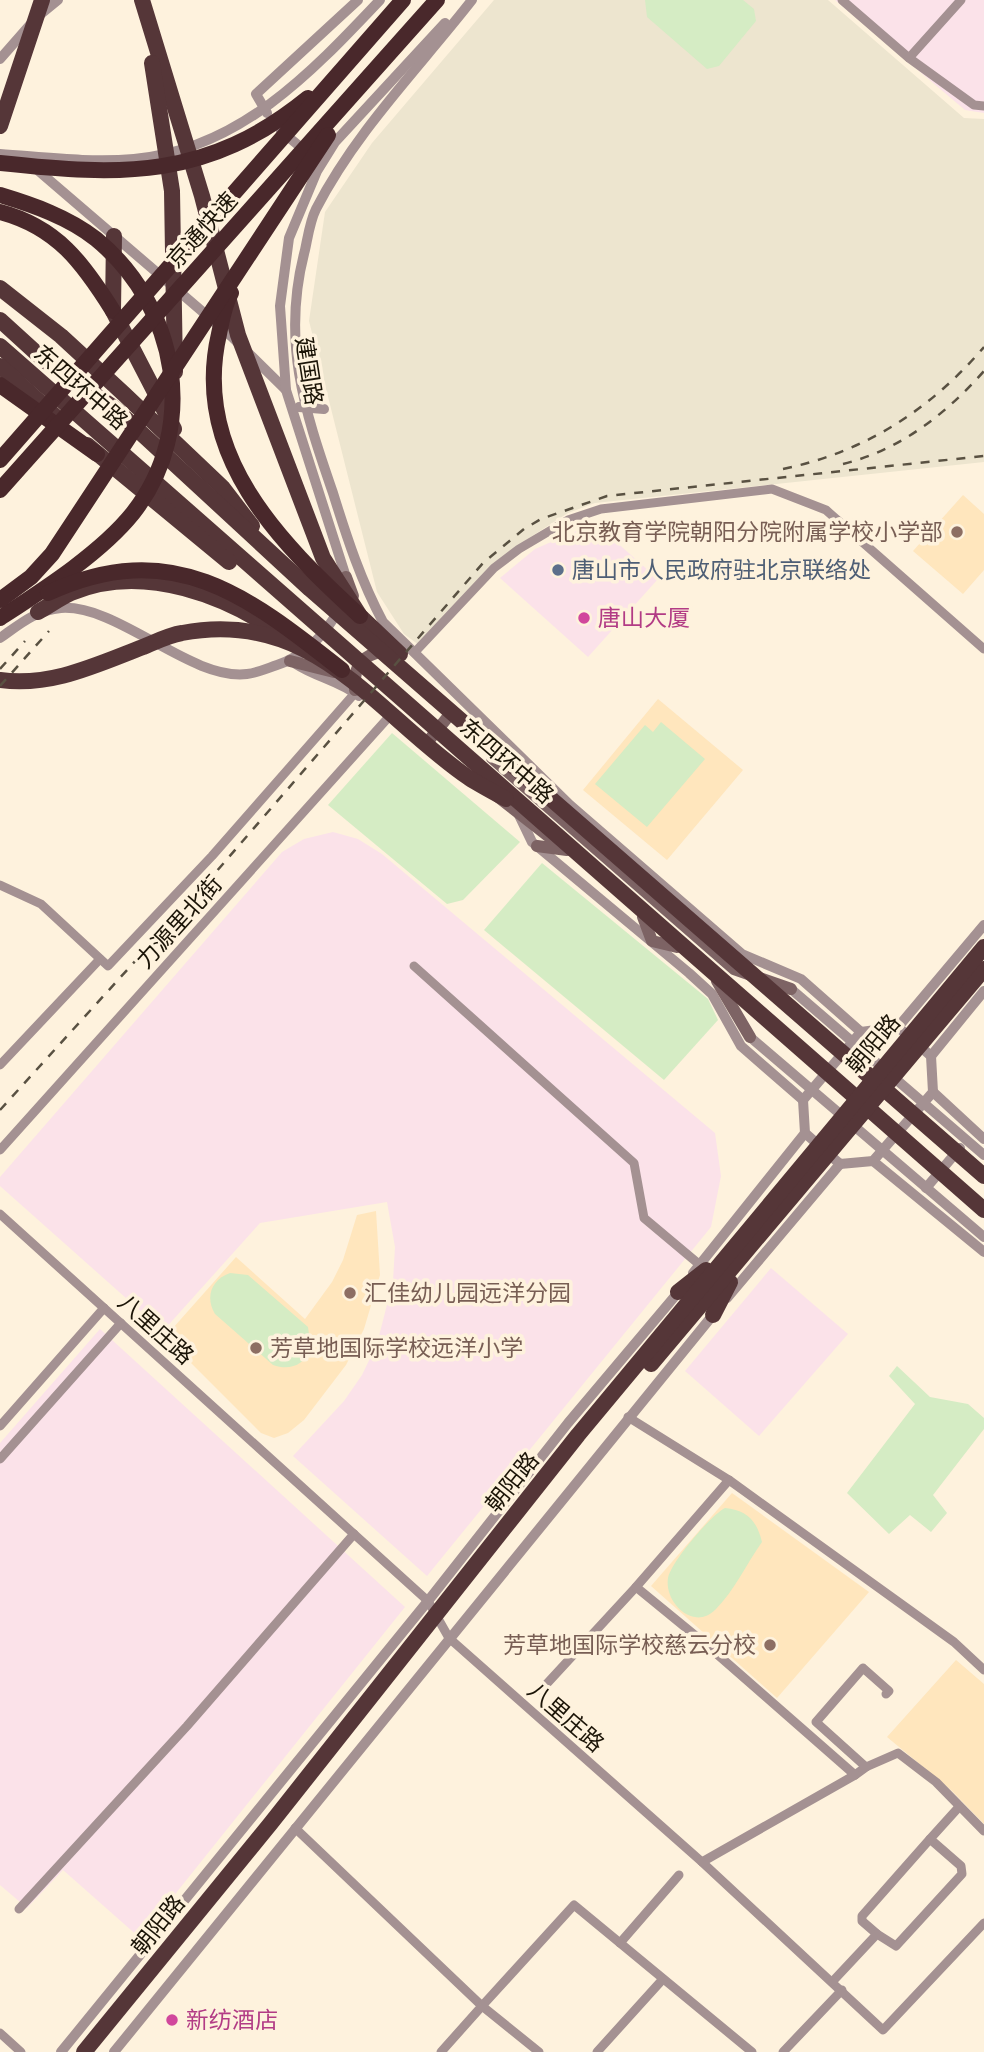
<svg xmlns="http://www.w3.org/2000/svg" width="984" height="2052" viewBox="0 0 984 2052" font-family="Quicksand,'Noto Sans SC',sans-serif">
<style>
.commercial{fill:#fbe2e9}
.industrial{fill:#ede5cf}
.built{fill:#ffe6bd}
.green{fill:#d5ecc4}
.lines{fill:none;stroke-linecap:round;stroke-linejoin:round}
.minor{stroke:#a49192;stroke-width:9}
.tertiary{stroke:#a49192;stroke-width:10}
.secondary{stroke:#7d6364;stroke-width:12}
.trunk{stroke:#553638;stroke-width:16}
.motorway{stroke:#49282b;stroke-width:16}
.rail{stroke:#595142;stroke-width:2.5;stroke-dasharray:9 9;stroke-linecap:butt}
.education-dot{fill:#8d6e63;stroke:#fef2dd;stroke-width:2.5}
.service-dot{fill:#5c6f8a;stroke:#fef2dd;stroke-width:2.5}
.hotel-dot{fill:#d1479c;stroke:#fef2dd;stroke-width:2.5}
.labels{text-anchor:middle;stroke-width:7;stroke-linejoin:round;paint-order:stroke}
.street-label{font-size:23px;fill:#1b1407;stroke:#fef2dd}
.education-label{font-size:23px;fill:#785e54;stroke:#fef2dd;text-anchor:end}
.service-label{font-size:23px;fill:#4e5e75;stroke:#fef2dd;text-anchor:start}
.hotel-label{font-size:23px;fill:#b23c85;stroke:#fef2dd;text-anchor:start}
</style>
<rect width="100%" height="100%" fill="#fef2dd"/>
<!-- commercial -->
<g class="commercial">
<path d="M835,0H984V113L965,110Z"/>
<path d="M595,523L658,579L588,657L500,578L535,549Z"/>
<path d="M333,832L358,839L382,854L715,1133L721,1176L711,1227L427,1576L293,1456L344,1401L362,1375L377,1344L393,1281L395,1247L387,1202L260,1223L163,1331L0,1186V1177L282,852L304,839Z"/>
<path d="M771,1268L848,1334L759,1436L685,1371Z"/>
<path d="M100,1329L405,1607L140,1938L63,1870L27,1908L0,1885V1443Z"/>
</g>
<!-- industrial -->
<path class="industrial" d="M494,0H828L964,118L984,119V462L595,503L568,513L518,545L419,645L404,634L377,592L309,321L325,212L372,143Z"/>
<!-- built -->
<g class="built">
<path d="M963,495L984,514V570L963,594L913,551Z"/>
<path d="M658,699L743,770L667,860L583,790Z"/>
<path d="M376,1211L380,1275L364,1329L346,1365L304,1420L288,1433L274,1438L261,1433L165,1337L236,1257L305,1319L332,1282L343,1260L357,1215Z"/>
<path d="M732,1493L869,1592L777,1698L651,1586Z"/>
<path d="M956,1660L984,1684V1824L951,1790L887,1737Z"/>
</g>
<!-- green -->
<g class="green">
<path d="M645,0H743L754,9L756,21L719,66L707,69L647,17Z"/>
<path d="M661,722L705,759L647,827L595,784L645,725L653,732Z"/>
<path d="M392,733L520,842L463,900L447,904L328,805Z"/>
<path d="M542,863L708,999L718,1020L664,1080L484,930Z"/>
<path d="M230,1273L248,1275L308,1327L311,1349C304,1365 290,1371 273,1365L215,1314C205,1297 211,1280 230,1273Z"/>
<path d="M897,1366L930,1397L968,1404L984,1418V1429L933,1495L947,1513L931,1532L910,1515L889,1534L847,1493L915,1404L889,1376Z"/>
<path d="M725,1508C747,1510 757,1521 762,1542C747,1563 734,1591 716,1609C694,1632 664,1603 668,1578C671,1562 711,1515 725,1508Z"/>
</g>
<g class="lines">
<!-- minor -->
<g class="minor">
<path d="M842,0L909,58L974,105L984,106"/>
<path d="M909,58L961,0"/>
<path d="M415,652L494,568L519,549L568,520L601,509L772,489L826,510L984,649"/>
<path d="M0,885L41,904L108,966L212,856L355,693"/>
<path d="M414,966L634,1163L644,1218L700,1265"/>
<path d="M0,1065L100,959"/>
<path d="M0,1150L387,719"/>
<path d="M0,1214L428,1601L449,1638L702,1862L883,2030L984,1923"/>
<path d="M628,1417L729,1480L954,1642L984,1670"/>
<path d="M0,1426L104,1308"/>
<path d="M0,1459L121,1323"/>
<path d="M541,1690L636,1587"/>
<path d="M866,1767L898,1753L936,1782L984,1831"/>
<path d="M855,1775L866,1767L816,1722L863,1668L889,1691L886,1694"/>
<path d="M295,1828L482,2006L441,2052"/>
<path d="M702,1862L855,1775L702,1641L636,1587L729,1480"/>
<path d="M19,1909L187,1726L354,1534"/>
<path d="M877,1934L862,1921V1916L930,1839"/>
<path d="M620,1943L679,1875"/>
<path d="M833,1981L877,1934L896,1946L962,1874L961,1866L930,1839L958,1808"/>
<path d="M0,2033L21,2052"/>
<path d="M539,2052L482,2006L574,1905L752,2052"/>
<path d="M597,2052L663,1979"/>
<path d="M783,2052L842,1990"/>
</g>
<!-- tertiary -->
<g class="tertiary">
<path d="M472,0C419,68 356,131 316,209C310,221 308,236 305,250C281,340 304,409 333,493C347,538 361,581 383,622L570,805L742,954L801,979L861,1032"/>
<path d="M0,59L36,18L58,0"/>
<path d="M267,113L256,94L358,0"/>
<path d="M281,131L309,154"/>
<path d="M0,154C44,157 90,163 134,159C239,150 312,72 380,0"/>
<path d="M34,167L232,337L286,390"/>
<path d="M299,407L324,409"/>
<path d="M344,583L346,577L286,390L280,306L289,238L317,171L335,142L445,23"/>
<path d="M0,638C20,624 36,610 61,608C118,604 191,681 247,674C257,673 268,668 277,665C305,656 326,634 339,609"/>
<path d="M296,664C316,677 340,681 359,696"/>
<path d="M519,815L532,842L689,973L712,994L741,1046L803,1100"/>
<path d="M791,989L984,1155"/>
<path d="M898,1027L931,1056L933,1092L873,1161L840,1164L805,1133L803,1100L861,1032Z"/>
<path d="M898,1027L984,925"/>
<path d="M750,1037L984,1237"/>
<path d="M931,1056L984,991"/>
<path d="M933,1092L984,1139"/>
<path d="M873,1161L984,1252"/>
<path d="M926,1188L960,1148"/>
<path d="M693,1273L805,1133"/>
<path d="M727,1298L840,1164"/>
<path d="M61,2052L428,1601L568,1423L681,1289"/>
<path d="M114,2052L717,1310"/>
</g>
<!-- secondary -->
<g class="secondary">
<path d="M346,577L353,596"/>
<path d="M290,661L334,672"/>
<path d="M355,690C354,671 357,659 376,653"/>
<path d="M430,739L447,718"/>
<path d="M492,758L734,969L791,989"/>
<path d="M497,796L552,839"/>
<path d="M537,846L567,850"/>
<path d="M643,917L652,941L677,947"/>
<path d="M717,981L750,1037"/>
</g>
<!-- trunk -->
<g class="trunk">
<path d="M142,0L202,196L238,335L323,558L360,616L400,654"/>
<path d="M152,63L172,191L175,372"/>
<path d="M0,126L42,0"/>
<path d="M114,236L113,311L174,429"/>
<path d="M0,288L61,336L124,394L222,487L252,526"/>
<path d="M0,320L44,360L113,407L310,589L984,1176"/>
<path d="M0,346L984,1210"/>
<path d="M0,366L55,416"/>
<path d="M87,445L229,562"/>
<path d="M38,612C49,606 60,598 71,593C143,562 229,596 288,639"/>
<path d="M0,680C51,687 96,665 143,647C155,642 169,635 182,633C316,608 374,713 469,778C480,785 493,792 506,799"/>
<path d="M678,1292L706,1270"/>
<path d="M713,1315L730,1282"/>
<path d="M651,1364L984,969"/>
<path d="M84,2052L271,1823L578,1435L984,947"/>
</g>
<!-- motorway -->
<g class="motorway">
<path d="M0,163C122,176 207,180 308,98"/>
<path d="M0,195C33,205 68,217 96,239C178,306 200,428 133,513C101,553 43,590 0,618"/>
<path d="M0,212C57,227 83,263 113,311"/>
<path d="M231,293C224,305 222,320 219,334C191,454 279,542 360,616"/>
<path d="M0,385L97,454"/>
<path d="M0,460L403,0"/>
<path d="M0,490L437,0"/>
<path d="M48,593C172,536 247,595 342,670"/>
<path d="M0,600L31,577L52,554L328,135"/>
</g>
<!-- rail -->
<g class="rail">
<path d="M843,464C900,450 946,414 984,371"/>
<path d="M783,469C865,452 930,410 984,347"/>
<path d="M0,669L25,641"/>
<path d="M0,686L49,631"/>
<path d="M0,1110L216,872L483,563L524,529L541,519L607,496L984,456"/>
</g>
</g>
<!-- markers -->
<g class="education-dot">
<circle cx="957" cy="532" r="7"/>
<circle cx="350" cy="1293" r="7"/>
<circle cx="256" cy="1348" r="7"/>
<circle cx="770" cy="1645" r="7"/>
</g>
<circle class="service-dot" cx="558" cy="570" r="7"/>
<g class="hotel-dot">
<circle cx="584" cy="618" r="7"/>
<circle cx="172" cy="2020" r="7"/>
</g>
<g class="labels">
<!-- street labels -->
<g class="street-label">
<text transform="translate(202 230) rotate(-48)" y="8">京通快速</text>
<text transform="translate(309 371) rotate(81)" y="8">建国路</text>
<text transform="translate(81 387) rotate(41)" y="8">东四环中路</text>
<text transform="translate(507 761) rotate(41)" y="8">东四环中路</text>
<text transform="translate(179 922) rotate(-48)" y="8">力源里北街</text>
<text transform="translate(873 1044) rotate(-50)" y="8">朝阳路</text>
<text transform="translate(156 1329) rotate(42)" y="8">八里庄路</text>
<text transform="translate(512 1482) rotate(-51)" y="8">朝阳路</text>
<text transform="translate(566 1717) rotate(41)" y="8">八里庄路</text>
<text transform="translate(158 1925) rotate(-51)" y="8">朝阳路</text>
</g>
<!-- education labels -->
<g class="education-label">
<text x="943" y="540">北京教育学院朝阳分院附属学校小学部</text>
<text x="364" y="1301" text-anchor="start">汇佳幼儿园远洋分园</text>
<text x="270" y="1356" text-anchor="start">芳草地国际学校远洋小学</text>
<text x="756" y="1653">芳草地国际学校慈云分校</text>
</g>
<!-- service labels -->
<g class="service-label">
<text x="572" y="578">唐山市人民政府驻北京联络处</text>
</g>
<!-- hotel labels -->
<g class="hotel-label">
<text x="598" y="626">唐山大厦</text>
<text x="186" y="2028">新纺酒店</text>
</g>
</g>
</svg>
